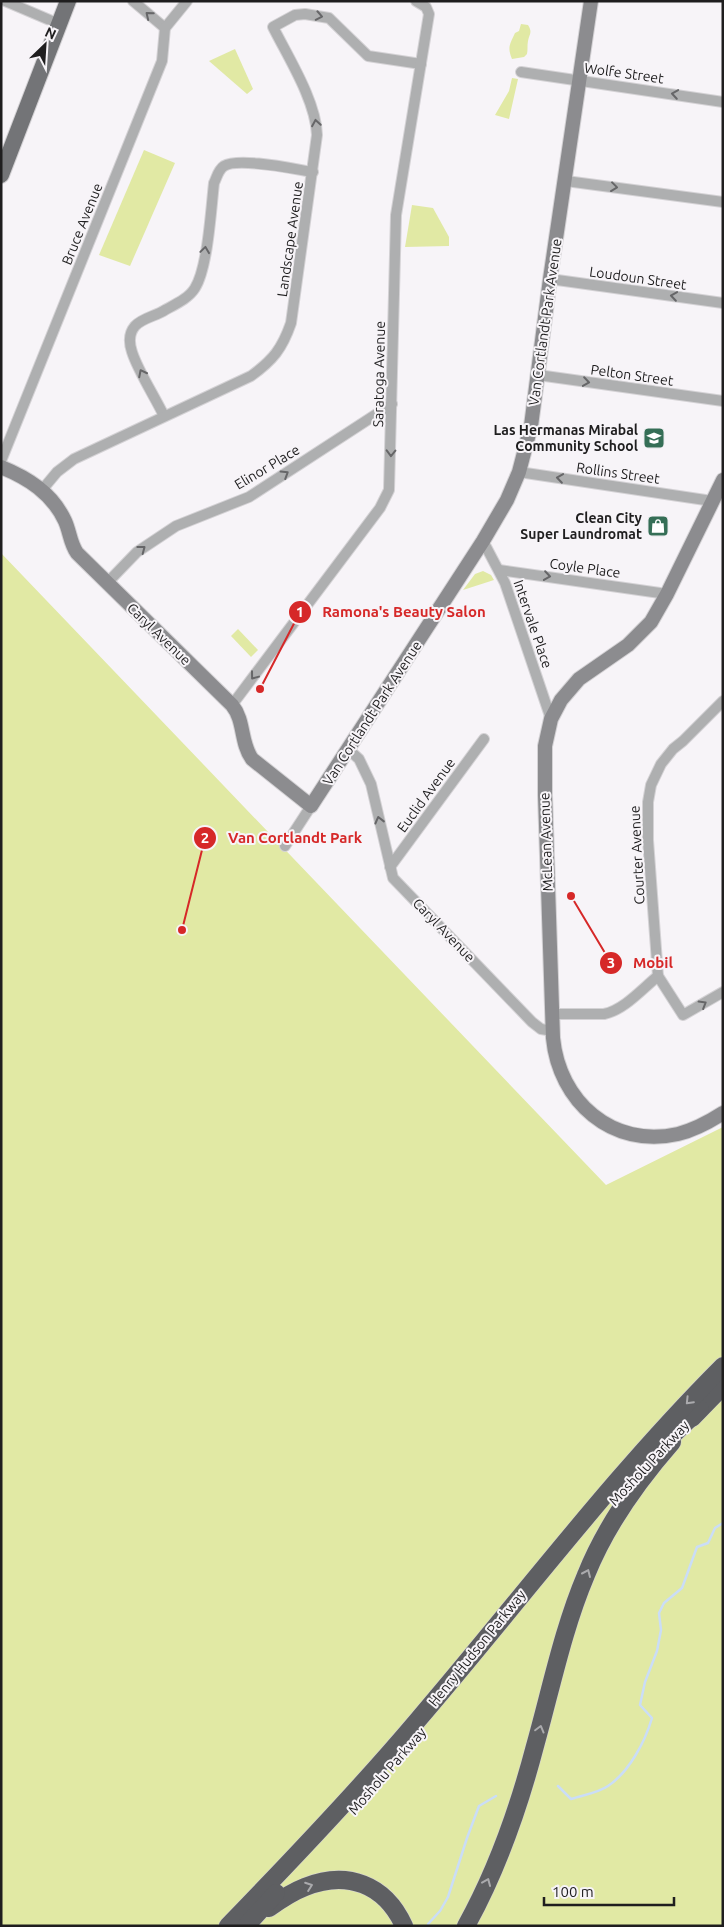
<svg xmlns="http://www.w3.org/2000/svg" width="724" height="1927" viewBox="0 0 724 1927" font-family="Ubuntu,sans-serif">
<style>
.green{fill:#e1e9a4}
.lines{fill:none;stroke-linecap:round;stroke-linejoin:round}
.stream{stroke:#caddf7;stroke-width:2.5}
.street-casing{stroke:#d4d2d5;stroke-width:12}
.secondary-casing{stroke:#d4d2d5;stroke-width:16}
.primary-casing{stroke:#d4d2d5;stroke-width:18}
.highway-casing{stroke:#d4d2d5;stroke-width:19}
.street{stroke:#aeafb0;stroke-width:10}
.secondary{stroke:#8c8c8f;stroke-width:14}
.primary{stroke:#737477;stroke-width:16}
.highway{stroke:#5e5f62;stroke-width:18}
.oneway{stroke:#666668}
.oneway2{stroke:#aaaaad}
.labels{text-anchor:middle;stroke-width:4;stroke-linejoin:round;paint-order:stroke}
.street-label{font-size:14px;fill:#1f1e1f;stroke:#f7f4f8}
.poi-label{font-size:14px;font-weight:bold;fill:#1f1e1f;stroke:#f7f4f8;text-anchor:end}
.leader{fill:none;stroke:#d62828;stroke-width:2}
.callout-dot{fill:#d62828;stroke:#f7f4f8;stroke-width:2}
.mark-label{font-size:15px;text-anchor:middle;font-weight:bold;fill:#fff}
.callout-label{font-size:15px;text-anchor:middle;font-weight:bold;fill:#d62828;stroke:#f7f4f8;stroke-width:4;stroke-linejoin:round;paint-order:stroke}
</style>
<rect width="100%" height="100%" fill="#f7f4f8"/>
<!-- green -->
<g class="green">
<path d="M521,24L528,25C533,33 529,34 528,41C527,45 528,50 527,54L524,57L512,59C507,47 510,44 515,33L519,31Z"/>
<path d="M235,49L253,89L247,94L209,61Z"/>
<path d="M512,78L518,79L509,119L495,115L509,91Z"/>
<path d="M144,150L175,163L130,266L99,255Z"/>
<path d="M412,205L433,208L449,237V246L405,247Z"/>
<path d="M1,553L606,1185L723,1127V1926H1Z"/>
<path d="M483,571L491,575L494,580L463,590L475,574Z"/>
<path d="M238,629L258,650L251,657L231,636Z"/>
</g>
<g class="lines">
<!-- stream -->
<g class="stream">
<path d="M558,1786L571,1799C583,1795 598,1793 608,1786C629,1772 645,1742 652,1718L640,1705L645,1682L657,1651L661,1630L659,1613L664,1603L682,1588L697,1547L708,1543L715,1528L723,1523"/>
<path d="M428,1924L440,1911L448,1897L467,1838L479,1806L496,1796"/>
</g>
<!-- street casing -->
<g class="street-casing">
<g id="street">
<path d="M5,1L59,24"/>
<path d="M133,1L165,28"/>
<path d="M521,72L723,102"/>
<path d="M566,181L723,202"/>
<path d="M550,279L723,303"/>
<path d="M538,375L723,401"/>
<path d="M164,416C155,397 138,371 132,352C129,343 129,333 135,326C142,318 156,316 165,310C176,304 189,298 195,288C208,267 211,209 214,183C217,177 218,170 224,166C239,157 294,169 313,172"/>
<path d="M1,461L162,61L165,28L187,1"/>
<path d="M519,472L712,501"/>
<path d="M42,490L57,472L74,459L251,376C273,360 282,349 291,323L317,135C316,101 288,57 273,27L295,15L305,14L329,18L368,56L421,64"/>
<path d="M483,541L505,583L551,719"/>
<path d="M499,570L667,594"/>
<path d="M107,583L137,552L176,526L249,497L392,404"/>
<path d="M723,701L683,741L673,749L661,764L651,785L648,802V840L658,976L683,1015L723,992"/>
<path d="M232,705L380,508L389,490L396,215L429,14L426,7L416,1"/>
<path d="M348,749L359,759L371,784L393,878L532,1022L541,1029L553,1031"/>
<path d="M285,846L311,806"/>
<path d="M390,867L484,739"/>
<path d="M552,1014H604C624,1010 642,989 658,976"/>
</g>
</g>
<!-- secondary casing -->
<g class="secondary-casing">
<g id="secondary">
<path d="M1,467C28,478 52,493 65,521C70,532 70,543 77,553L232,705C245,721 240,742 252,759L311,806L483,541L507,500L519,472L531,426L550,279L591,1"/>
<path d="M723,480L667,594L651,622L628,645L579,679L561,700L551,719L545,746V795L553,1038C559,1101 612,1149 678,1134C694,1130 709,1122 723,1113"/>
</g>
</g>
<!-- primary casing -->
<g class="primary-casing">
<path id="primary" d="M1,175L68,1"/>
</g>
<!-- highway casing -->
<g class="highway-casing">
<g id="highway">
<path d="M692,1418L723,1386"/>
<path d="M660,1447L700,1409"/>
<path d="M269,1908C280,1900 292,1892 305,1887C347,1870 385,1884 404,1926"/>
<path d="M228,1926C293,1859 357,1792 417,1721C519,1602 612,1477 723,1366"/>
<path d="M246,1926L276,1893"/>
<path d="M466,1926C497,1870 519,1807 535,1746C551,1689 563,1629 586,1575C606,1525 637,1482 672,1442"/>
</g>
</g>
<!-- street -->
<use href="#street" class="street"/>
<!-- secondary -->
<use href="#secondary" class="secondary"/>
<!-- primary -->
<use href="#primary" class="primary"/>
<!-- highway -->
<use href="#highway" class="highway"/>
</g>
<!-- one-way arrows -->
<defs><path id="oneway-chevron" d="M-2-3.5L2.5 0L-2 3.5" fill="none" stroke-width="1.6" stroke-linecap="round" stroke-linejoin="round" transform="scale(1.25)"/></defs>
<g class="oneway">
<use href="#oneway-chevron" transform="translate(149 15) rotate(-141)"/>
<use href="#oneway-chevron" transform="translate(319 16) rotate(11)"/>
<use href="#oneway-chevron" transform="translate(675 94) rotate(-171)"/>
<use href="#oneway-chevron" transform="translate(316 123) rotate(-99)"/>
<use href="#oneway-chevron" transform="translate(614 187) rotate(7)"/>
<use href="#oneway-chevron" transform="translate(205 250) rotate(-82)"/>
<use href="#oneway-chevron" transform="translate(674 296) rotate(-172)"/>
<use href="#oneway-chevron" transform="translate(142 373) rotate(-117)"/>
<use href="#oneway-chevron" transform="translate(586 382) rotate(8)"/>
<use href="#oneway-chevron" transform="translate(391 453) rotate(91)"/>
<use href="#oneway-chevron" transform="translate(285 474) rotate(-32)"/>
<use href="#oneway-chevron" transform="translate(560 478) rotate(-172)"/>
<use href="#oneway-chevron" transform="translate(142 549) rotate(-37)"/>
<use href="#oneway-chevron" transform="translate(547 576) rotate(8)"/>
<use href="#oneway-chevron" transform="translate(254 676) rotate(127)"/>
<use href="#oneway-chevron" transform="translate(379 820) rotate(-104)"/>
<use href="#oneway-chevron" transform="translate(703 1004) rotate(-31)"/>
</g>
<g class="oneway2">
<use href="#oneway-chevron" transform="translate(689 1401) rotate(134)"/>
<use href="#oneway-chevron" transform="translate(587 1573) rotate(-66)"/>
<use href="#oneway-chevron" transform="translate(540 1729) rotate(-75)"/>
<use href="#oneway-chevron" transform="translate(487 1882) rotate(-67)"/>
<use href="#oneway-chevron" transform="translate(309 1886) rotate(-20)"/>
</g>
<!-- icons -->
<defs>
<g id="school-square" transform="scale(1.125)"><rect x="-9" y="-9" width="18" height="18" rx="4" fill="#356e56" stroke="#f7f4f8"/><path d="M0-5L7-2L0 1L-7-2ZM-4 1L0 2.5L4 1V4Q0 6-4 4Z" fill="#fff"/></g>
<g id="shop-square" transform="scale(1.125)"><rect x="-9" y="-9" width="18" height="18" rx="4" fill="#356e56" stroke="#f7f4f8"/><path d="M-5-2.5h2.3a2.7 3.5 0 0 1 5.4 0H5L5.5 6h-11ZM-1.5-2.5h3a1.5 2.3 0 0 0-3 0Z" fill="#fff"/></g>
</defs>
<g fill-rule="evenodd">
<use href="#school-square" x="654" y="438"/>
<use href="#shop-square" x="658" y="526"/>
</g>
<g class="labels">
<!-- street labels -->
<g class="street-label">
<text transform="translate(624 73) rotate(8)" y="5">Wolfe Street</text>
<text transform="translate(82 224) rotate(-68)" y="5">Bruce Avenue</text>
<text transform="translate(290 239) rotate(-82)" y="5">Landscape Avenue</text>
<text transform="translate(638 278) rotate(8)" y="5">Loudoun Street</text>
<text transform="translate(545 322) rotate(-82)" y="5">Van Cortlandt Park Avenue</text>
<text transform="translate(379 374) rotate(-89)" y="5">Saratoga Avenue</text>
<text transform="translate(632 375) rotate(8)" y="5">Pelton Street</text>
<text transform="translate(267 467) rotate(-31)" y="5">Elinor Place</text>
<text transform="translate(618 473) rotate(8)" y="5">Rollins Street</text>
<text transform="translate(585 568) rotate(8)" y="5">Coyle Place</text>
<text transform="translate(533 624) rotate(71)" y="5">Intervale Place</text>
<text transform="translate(159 634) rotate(44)" y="5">Caryl Avenue</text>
<text transform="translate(372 713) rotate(-57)" y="5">Van Cortlandt Park Avenue</text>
<text transform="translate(426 795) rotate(-54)" y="5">Euclid Avenue</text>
<text transform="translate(546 842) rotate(-92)" y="5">McLean Avenue</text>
<text transform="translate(637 855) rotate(-93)" y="5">Courter Avenue</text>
<text transform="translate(444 930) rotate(46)" y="5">Caryl Avenue</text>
<text transform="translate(649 1463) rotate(-47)" y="5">Mosholu Parkway</text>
<text transform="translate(477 1648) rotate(-51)" y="5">Henry Hudson Parkway</text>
<text transform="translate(387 1771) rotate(-49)" y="5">Mosholu Parkway</text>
</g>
<!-- poi labels -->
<g class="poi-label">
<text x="638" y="435">Las Hermanas Mirabal<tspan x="638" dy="16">Community School</tspan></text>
<text x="642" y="523">Clean City<tspan x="642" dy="16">Super Laundromat</tspan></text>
</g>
</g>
<!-- callouts -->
<path class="leader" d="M260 689L300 612M182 930L205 838M571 896L611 963"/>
<g class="callout-dot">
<circle cx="260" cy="689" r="5"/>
<circle cx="182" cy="930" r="5"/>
<circle cx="571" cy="896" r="5"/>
<circle cx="300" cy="612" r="12"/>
<circle cx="205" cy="838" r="12"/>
<circle cx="611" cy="963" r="12"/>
</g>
<g class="mark-label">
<text x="300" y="617">1</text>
<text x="205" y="843">2</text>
<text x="611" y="968">3</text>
</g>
<g class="callout-label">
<text x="404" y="617">Ramona's Beauty Salon</text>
<text x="295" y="843">Van Cortlandt Park</text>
<text x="653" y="968">Mobil</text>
</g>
<!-- border -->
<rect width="724" height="1927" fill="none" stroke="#1f1e1f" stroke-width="5"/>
<!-- north arrow -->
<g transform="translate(45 45) rotate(25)" stroke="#f7f4f8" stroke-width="4" paint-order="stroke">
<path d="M0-4L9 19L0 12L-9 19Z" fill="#1f1e1f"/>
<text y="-8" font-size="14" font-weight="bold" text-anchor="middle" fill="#1f1e1f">N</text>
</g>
<!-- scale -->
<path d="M544 1897v8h130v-8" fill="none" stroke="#1f1e1f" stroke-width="2.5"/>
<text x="552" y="1897" font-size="15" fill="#1f1e1f" stroke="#f7f4f8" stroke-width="4" paint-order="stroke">100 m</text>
</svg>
